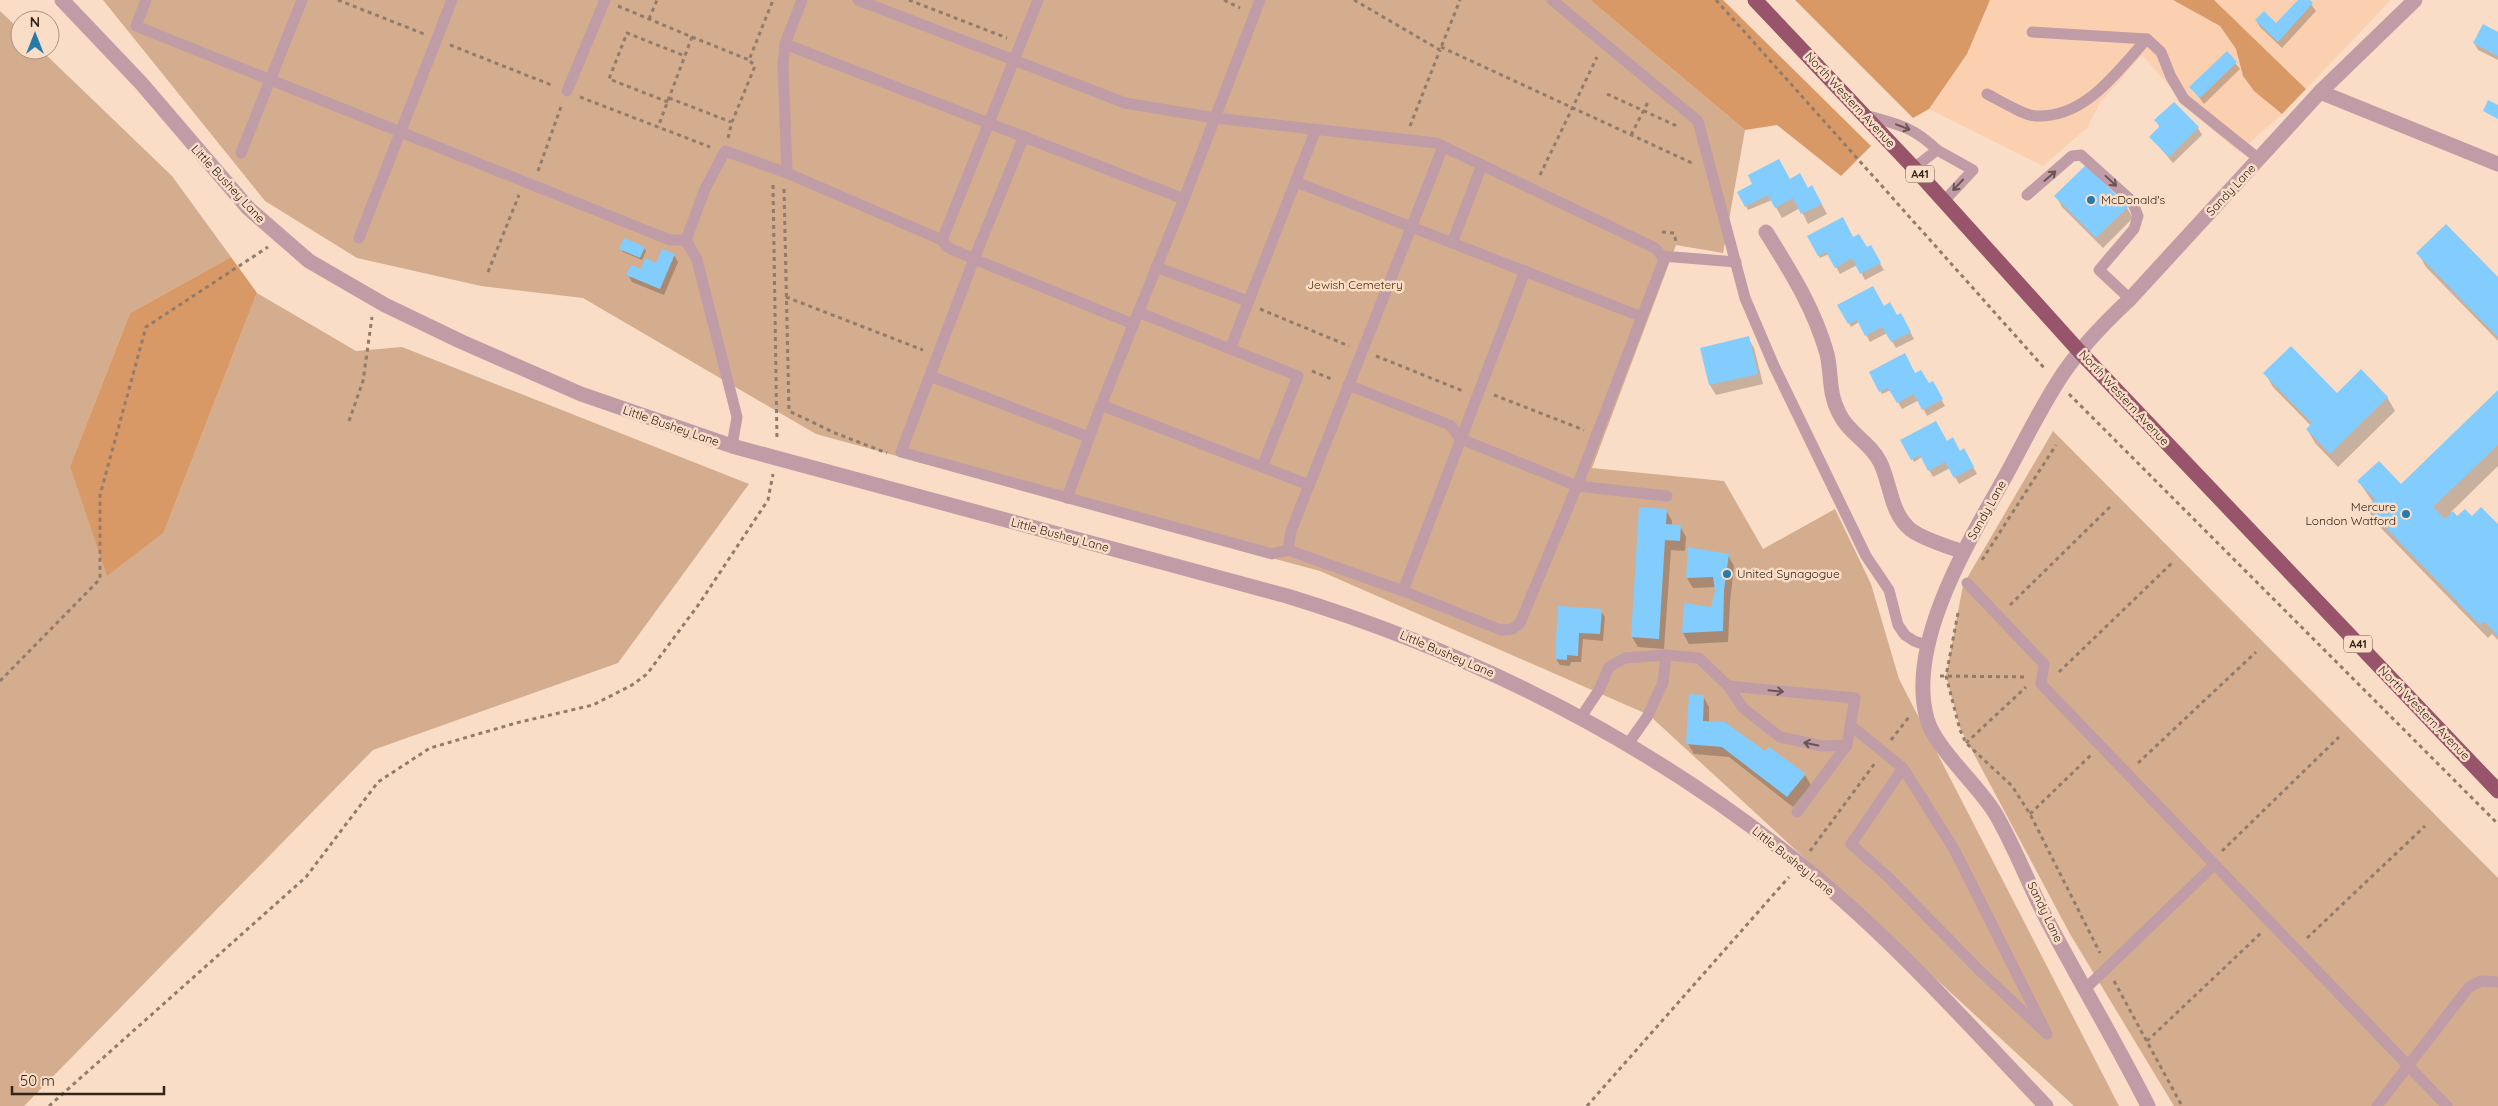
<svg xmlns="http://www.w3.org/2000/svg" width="2498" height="1106" viewBox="0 0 2498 1106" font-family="Quicksand,sans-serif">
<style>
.built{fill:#fbd0b0}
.green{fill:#d4ac8e}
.forest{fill:#d99967}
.shadow{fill:#0003}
.building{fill:#82cdfe}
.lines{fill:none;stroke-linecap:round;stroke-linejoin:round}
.path{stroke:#917c6c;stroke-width:3;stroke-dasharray:4 4;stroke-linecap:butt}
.service{stroke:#c09ca7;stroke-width:11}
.minor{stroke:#c09ca7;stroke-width:15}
.tertiary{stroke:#c09ca7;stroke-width:15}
.trunk{stroke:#97546b;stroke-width:15}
.oneway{stroke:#6a5452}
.poi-dot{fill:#267bab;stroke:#faddc7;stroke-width:2}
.labels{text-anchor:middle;stroke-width:5;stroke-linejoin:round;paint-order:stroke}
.shield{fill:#faddc7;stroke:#6d5c4d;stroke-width:1}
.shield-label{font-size:11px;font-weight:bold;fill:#312419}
.street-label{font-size:12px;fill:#312419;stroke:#faddc7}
.poi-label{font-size:12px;fill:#312419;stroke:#faddc7;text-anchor:start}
.park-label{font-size:12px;fill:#552b02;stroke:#faddc7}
</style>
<rect width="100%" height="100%" fill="#faddc7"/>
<!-- built -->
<g class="built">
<path d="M1990,0H2173L2220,26L2236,49L2243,76L2254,91L2282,114L2239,152L2195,115L2142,55L2100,103L2087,128L2043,166L1929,109L1967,54Z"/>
<path d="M2214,0H2391L2306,89Z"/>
</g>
<!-- green -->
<g class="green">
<path d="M103,0H1590L1745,130L1723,253L1676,245L1592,468L1724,481L1763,549L1835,509L1871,584L1899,679L2119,1106H2074L1649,715L1320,571L816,434L583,298L481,286L357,258L265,201Z"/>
<path d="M0,11L20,30V50H41L172,176L231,257L130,313L70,466L164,532L257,293L356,351L402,347L749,484L618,663L373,750L24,1106H0Z"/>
<path d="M2053,431L2498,878V1106H2174L2070,934L1960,728L1946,676L1963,585Z"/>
</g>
<!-- forest -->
<g class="forest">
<path d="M1590,0H1723L1871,146L1841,176L1777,125L1745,130Z"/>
<path d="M1795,0H1990L1967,54L1929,109L1913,118Z"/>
<path d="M2173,0H2214L2306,89L2282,114L2254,91L2243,76L2236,49L2220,26Z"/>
<path d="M231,257L257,293L164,532L107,576L70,466L130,313Z"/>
</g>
<!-- shadow -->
<g class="shadow">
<path d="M2299,0H2308L2316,11L2282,48L2260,27L2256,20L2277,24Z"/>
<path d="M2498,34V60L2478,50L2474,43Z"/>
<path d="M2227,53L2240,69L2204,104L2191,87Z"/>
<path d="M2156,120L2198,128L2202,135L2173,163L2151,137L2160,128Z"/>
<path d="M1790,180L1818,197L1827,214L1808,224L1800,208L1782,218L1772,200L1748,210L1739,192Z"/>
<path d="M2056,196L2127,208L2133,218L2103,248L2062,207Z"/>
<path d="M1808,237L1853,239L1866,248L1870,247L1884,270L1865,280L1857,265L1840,274L1829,254L1820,258Z"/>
<path d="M644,248L646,251L642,260L623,252L621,249Z"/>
<path d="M2418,253L2498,278V341L2426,267Z"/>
<path d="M674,255L678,262L664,295L632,282L628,275L657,264Z"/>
<path d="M1839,305L1884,307L1897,317L1901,315L1914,339L1896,348L1887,333L1870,342L1859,322L1851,327Z"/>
<path d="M1748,338L1754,348L1763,384L1716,395L1710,385L1702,349Z"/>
<path d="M1870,373L1915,375L1928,384L1932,382L1945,406L1927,416L1919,400L1902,409L1891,390L1882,394Z"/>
<path d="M2265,373L2337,395L2387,397L2395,411L2338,467L2315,443L2307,429L2311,426L2273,387Z"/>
<path d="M2498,392V466L2451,512L2457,518H2472L2498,526V640L2492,634L2488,638L2375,522L2367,508L2373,502L2359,482L2401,485Z"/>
<path d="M1902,441L1947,442L1960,452L1964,450L1977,474L1959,484L1950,468L1933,477L1922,457L1914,462Z"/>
<path d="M1666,510L1672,521V526H1680L1686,537L1685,551L1671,550L1664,649L1638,647L1632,637Z"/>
<path d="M1728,555L1734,566L1730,602L1728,642L1689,644L1683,633L1685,604L1712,608L1716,591L1715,587L1693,588L1687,578Z"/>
<path d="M1559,608L1601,611L1605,617L1603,641L1583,639L1581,662H1571L1570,666L1560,665L1556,659Z"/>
<path d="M1703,696L1709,707V722L1805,775L1811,785L1793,807L1729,757L1694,754L1688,744Z"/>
</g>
<!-- building -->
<g class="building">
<path d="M2298,0H2310L2313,3L2278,42L2255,20L2264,11L2276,23Z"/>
<path d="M2483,24L2498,32V56L2473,43Z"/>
<path d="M2227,51L2237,62L2200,98L2189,87Z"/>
<path d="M2488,100L2498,105V119L2483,111Z"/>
<path d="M2174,102L2199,127L2169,157L2149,137L2160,126L2154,120Z"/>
<path d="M1779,159L1790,179L1800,173L1808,188L1812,185L1822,204L1801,214L1793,198L1775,208L1768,195L1745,207L1737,192L1752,184L1748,175Z"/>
<path d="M2086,165L2128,207L2096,238L2054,196Z"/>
<path d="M1843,217L1853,237L1859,234L1867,247L1871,245L1881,263L1860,274L1852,258L1835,268L1826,252L1818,256L1807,236Z"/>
<path d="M2446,224L2498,277V337L2416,253Z"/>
<path d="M624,238L645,247L640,258L619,249Z"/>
<path d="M662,249L675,254L660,289L626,275L631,265L641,269L645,258L656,263Z"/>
<path d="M1873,286L1884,306L1890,302L1897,315L1901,313L1911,332L1891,342L1882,327L1865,336L1857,320L1848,324L1837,305Z"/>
<path d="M1749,336L1758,374L1709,385L1700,348Z"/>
<path d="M2291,346L2337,393L2361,369L2388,397L2330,454L2306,429L2312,423L2263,373Z"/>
<path d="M1905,353L1915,373L1921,370L1929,383L1933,381L1943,399L1922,410L1914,394L1897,403L1888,388L1879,392L1869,372Z"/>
<path d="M2498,390V445L2433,507L2445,519L2453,511L2457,516L2465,509L2472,516L2481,507L2498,524V636L2484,621L2480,625L2366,507L2375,499L2357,481L2379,461L2401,484Z"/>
<path d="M1936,421L1947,441L1953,437L1960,451L1964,448L1974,467L1954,478L1945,462L1928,471L1920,455L1911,460L1900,440Z"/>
<path d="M1639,507L1667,509L1666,524L1681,525L1680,541L1665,540L1659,639L1631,637Z"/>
<path d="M1688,547L1729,554L1724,590L1723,631L1682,633L1684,603L1711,607L1715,591L1713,577L1686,578Z"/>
<path d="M1558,606L1602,609L1600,634L1579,633L1578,656L1567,655V660L1555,659Z"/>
<path d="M1689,694L1704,695L1703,721L1725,722L1765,751L1769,747L1806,774L1787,797L1722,747L1686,744Z"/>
</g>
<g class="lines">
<!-- path -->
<g class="path">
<path d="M338,0L424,34"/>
<path d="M909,0L1007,38"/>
<path d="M1224,0L1240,8"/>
<path d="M1354,0L1440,50L1460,0"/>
<path d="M1716,0L2046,370"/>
<path d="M618,6L692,37L658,127"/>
<path d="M649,19L657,0"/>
<path d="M692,37L749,60"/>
<path d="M450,45L554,86"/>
<path d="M1441,47L1692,163"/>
<path d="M1607,94L1679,127"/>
<path d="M580,97L710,147"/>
<path d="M669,98L731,122"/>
<path d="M668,102L609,79L627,33L685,56"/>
<path d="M1410,126L1440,50"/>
<path d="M1631,135L1649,100"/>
<path d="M728,138L732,122L755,66L749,60L773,0"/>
<path d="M538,171L562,104"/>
<path d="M1540,175L1597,57"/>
<path d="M773,185L777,441"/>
<path d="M784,189L789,411L835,433L887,453"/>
<path d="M1662,232L1674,233L1676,242"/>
<path d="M488,272L519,195"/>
<path d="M786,297L923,350"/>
<path d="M1260,309L1349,346"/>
<path d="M1376,356L1463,391"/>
<path d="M1312,371L1334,380"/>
<path d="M2069,394L2498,824"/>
<path d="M1494,395L1584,430"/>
<path d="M349,421L363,381L372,317"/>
<path d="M1982,560L2056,445"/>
<path d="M2010,605L2112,505"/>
<path d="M1958,613L1946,676L1960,730L1966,743L2012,786L2030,814L2100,953"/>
<path d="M2059,672L2172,563"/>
<path d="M1940,676L2028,677"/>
<path d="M0,681L100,579V495L146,327L268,247"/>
<path d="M1891,740L1909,717"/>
<path d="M1966,743L2026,687"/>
<path d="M2138,763L2256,652"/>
<path d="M2030,814L2091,755"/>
<path d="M1810,851L1875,763"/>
<path d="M2222,851L2339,737"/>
<path d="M2307,938L2425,826"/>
<path d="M2114,981L2182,1106"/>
<path d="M2147,1041L2261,933"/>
<path d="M49,1106L306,877L378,782L430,748L516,723L593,705L632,685L647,674L699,604L768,500L773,474"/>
<path d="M1587,1106L1789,877"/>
</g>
<!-- service -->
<g class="service">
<path d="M146,0L136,26L670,240H686"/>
<path d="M858,0L1125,103L1215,118L1436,143L1655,248L1662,256L1663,262L1577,486L1520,623L1512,629L1501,630L1403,591L1288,550L1272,554L901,452L974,259L1024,136"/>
<path d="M1552,0L1698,121L1745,298L1774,366L1866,556L1889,590L1898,625L1905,635L1914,641L1929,646"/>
<path d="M2032,32L2147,39L2161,52L2171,77L2184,99L2259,159"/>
<path d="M785,44L1184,199"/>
<path d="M567,91L605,0"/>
<path d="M1987,94C1999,100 2025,116 2036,116C2086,118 2116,72 2147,39"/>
<path d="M1865,115C1896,124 1913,126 1937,150"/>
<path d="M241,153L302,0"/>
<path d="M1914,168L1937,150L1973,170L1944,201"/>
<path d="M787,173L783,65L785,44L802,0"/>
<path d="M1296,182L1642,317"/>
<path d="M2027,195L2072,156L2081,155L2132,201L2138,216L2134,229L2099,270L2130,299"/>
<path d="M359,238L452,0"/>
<path d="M942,240L1038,0"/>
<path d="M1452,243L1482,165"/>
<path d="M1662,256L1736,262"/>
<path d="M1156,267L1248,301"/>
<path d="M1138,312L1298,376L1262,467"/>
<path d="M1230,349L1316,129"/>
<path d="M930,376L1088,437"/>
<path d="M1348,385L1450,425L1461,439L1577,486L1667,496"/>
<path d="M1101,405L1309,485"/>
<path d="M732,446L737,417L697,260L686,240L705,189L725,151L787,173L942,240L947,247L974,259L1133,324"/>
<path d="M1067,498L1101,405L1184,199L1260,0"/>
<path d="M1288,550L1291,531L1443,147"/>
<path d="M1967,583L2044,664L2041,684L2447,1106"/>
<path d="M1403,591L1525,271"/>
<path d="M1581,717L1599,690L1609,667L1625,658L1666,655L1699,658L1728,686L1743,708L1780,737L1822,746L1847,745L1855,698L1728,686"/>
<path d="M1850,725L1903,768L1954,849L2047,1034L1979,970L1888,877L1851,844L1903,768"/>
<path d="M1628,744L1647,717L1663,683L1666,655"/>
<path d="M1797,812L1847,745"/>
<path d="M2085,989L2213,866"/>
<path d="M2377,1106L2469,987L2481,981L2498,982"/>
</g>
<!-- minor -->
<g class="minor">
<path d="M2320,92L2498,164"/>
<path d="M1766,232C1791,272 1814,308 1827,354C1832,375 1828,392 1839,413C1848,433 1870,442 1880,462C1891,484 1890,513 1911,530C1925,540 1947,546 1963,552"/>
<path d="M2148,1106C2116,1042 2079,981 2046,918C2028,883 2015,847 1995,813C1979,786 1935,748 1927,719C1906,643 1969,541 2005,477C2022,446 2038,413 2057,383C2076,352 2103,324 2130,299L2320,92L2415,0"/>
</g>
<!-- tertiary -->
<path class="tertiary" d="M62,0L141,83L248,208L309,261L385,305L462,342L581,394L732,446L1287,596C1473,653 1648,741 1800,864C1890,936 1967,1023 2046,1106"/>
<!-- trunk -->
<path class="trunk" d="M1755,0L1914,168L2080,352L2498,791"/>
</g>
<!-- one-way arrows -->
<defs><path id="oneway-shaft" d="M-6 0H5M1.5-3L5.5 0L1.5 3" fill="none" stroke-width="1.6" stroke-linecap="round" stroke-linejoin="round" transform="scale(1.25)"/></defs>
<g class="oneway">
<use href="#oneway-shaft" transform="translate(1903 127) rotate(21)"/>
<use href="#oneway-shaft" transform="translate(2050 176) rotate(-41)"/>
<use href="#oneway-shaft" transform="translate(2111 181) rotate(43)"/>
<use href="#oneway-shaft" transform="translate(1958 185) rotate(133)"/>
<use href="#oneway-shaft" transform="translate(1776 691) rotate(6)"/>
<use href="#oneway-shaft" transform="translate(1811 744) rotate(-168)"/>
</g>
<!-- markers -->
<g class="poi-dot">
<circle cx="2091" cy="200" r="5"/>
<circle cx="2406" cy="514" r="5"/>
<circle cx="1727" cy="574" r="5"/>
</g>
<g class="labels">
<!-- shield labels -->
<g class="shield">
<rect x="1906" y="165.5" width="28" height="17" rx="4"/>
<rect x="2344" y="635.5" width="28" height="17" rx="4"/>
</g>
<g class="shield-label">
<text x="1920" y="178">A41</text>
<text x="2358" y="648">A41</text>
</g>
<!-- street labels -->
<g class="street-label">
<text transform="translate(1850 100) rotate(47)" y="4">North Western Avenue</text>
<text transform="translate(228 184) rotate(47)" y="4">Little Bushey Lane</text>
<text transform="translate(2231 190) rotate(-47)" y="4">Sandy Lane</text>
<text transform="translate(2124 398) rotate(47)" y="4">North Western Avenue</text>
<text transform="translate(671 426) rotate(19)" y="4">Little Bushey Lane</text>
<text transform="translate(1987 510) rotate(-61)" y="4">Sandy Lane</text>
<text transform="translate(1060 535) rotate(15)" y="4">Little Bushey Lane</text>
<text transform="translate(1447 654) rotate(23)" y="4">Little Bushey Lane</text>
<text transform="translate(2424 713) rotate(46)" y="4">North Western Avenue</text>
<text transform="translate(1793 861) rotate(39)" y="4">Little Bushey Lane</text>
<text transform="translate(2045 912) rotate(64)" y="4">Sandy Lane</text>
</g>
<!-- poi labels -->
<g class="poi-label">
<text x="2101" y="204">McDonald's</text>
<text x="2396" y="511" text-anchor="end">Mercure<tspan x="2396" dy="14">London Watford</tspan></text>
<text x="1737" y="578">United Synagogue</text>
</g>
<!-- park labels -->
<g class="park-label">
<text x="1355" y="289">Jewish Cemetery</text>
</g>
</g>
<!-- north arrow -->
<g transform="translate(35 35)"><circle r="24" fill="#faddc7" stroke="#aa9381"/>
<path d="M0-4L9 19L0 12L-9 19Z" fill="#267bab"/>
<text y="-8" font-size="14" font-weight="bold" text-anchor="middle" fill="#312419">N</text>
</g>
<!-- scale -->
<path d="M12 1086v8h152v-8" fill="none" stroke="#312419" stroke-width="2.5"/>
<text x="20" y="1086" font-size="15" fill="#312419" stroke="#faddc7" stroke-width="4" paint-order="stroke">50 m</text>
</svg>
